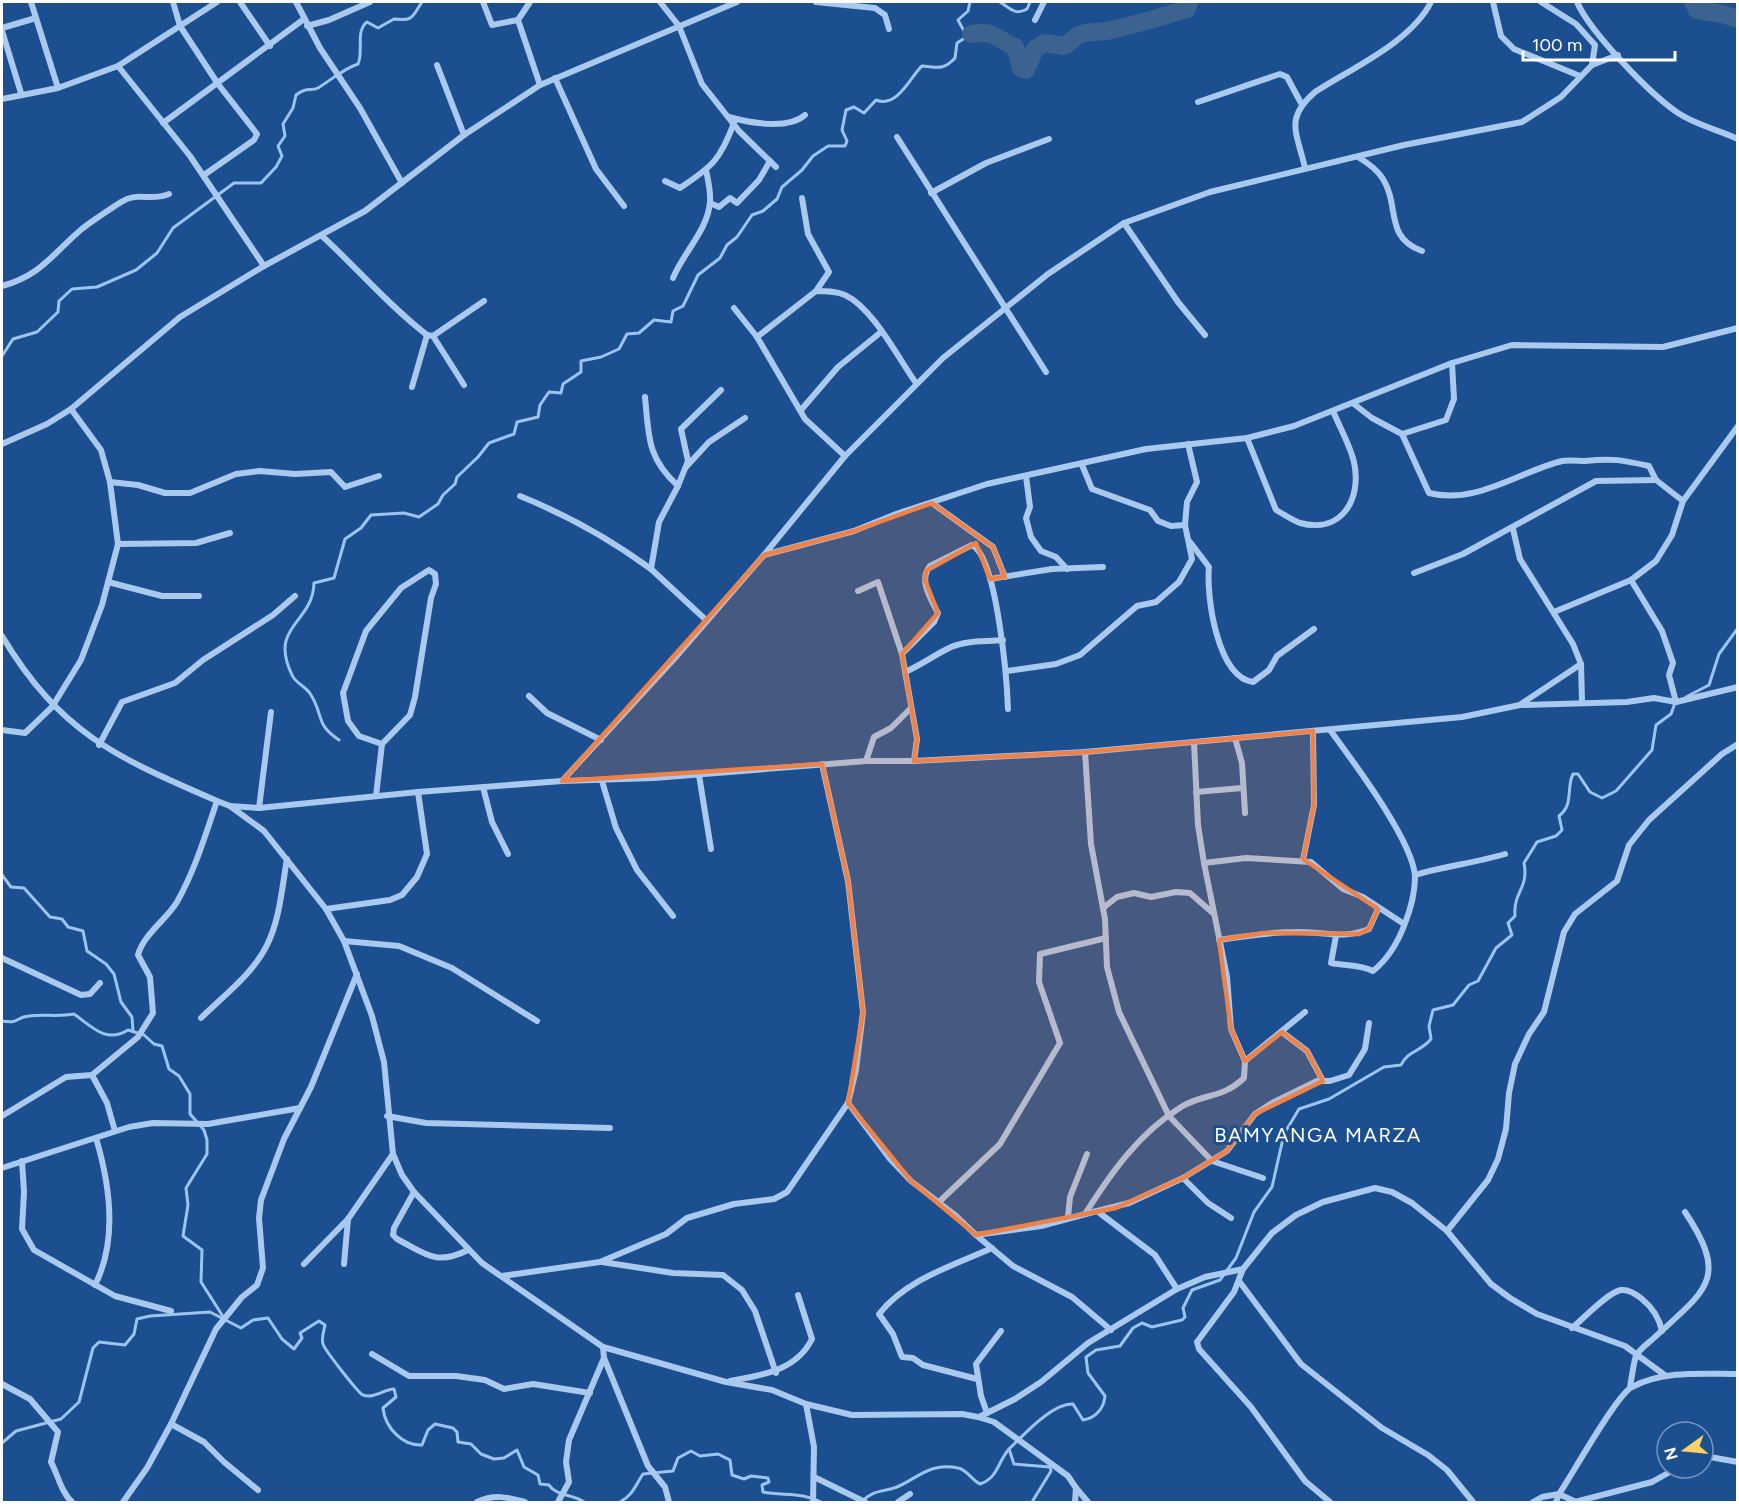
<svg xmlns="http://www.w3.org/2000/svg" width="1739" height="1504" viewBox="0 0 1739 1504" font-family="Figtree,sans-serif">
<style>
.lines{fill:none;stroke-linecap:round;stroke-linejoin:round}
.stream{stroke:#9cc4f0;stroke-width:3}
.river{stroke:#3c6290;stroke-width:18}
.street{stroke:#a9c9ee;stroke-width:6}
.marked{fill:#ee8249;fill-opacity:0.2;stroke:#ee8249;stroke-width:4.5;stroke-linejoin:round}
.labels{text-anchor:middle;stroke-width:6;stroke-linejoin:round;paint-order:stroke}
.quarter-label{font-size:20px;letter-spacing:1.5px;fill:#fff;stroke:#1b4f8f}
</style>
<rect width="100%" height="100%" fill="#1b4f8f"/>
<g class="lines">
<!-- stream -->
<g class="stream">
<path d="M1000,2C1010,8 1015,16 1027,9L1030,2"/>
<path d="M970,34L965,33L958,20L968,11L970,2"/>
<path d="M2,356L13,339L37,332L58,312L59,301L72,289L97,287L136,270L157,253L173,228L234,183H261L276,167L282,156L278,146L285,136L283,124L293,108L296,95C307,86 311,92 318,88C331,80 343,69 358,64C364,51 355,31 367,22L378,28L394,19C414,21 412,17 422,2"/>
<path d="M1686,697L1709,685L1719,654L1738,628"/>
<path d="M339,740C315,724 324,716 311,695C306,686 296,684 292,675C268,625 313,624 314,583L334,578L345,539L361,528L371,515L404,513L419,517L438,504L443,495L455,484L457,477L478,457L489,443L514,434L517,422L538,417L540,405L549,392L561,393L563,384L581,372V361L601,357L619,349L627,334L639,333L654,320L671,322L673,311L683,306L698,275L720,258L727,245L737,237L752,215L763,211L777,199L782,187L802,170L813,156L828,146H845L847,141L842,130L846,110L854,107L864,113L876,100C898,109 912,74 922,66C937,67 943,71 955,58L957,43L971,34"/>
<path d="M2,875L11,887L24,888L50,917L62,919L68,927L83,931L87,951L106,964L114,974L121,1002L132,1017L133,1031"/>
<path d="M2,1021C21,1024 15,1017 29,1016C44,1014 59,1017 74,1014C91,1026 106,1044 128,1030L144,1035L154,1044L162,1046L169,1069L179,1076L190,1094V1114L204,1130L207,1140V1154L186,1188L188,1205L183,1236L202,1250L201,1282L224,1318"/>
<path d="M2,1443L16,1431L61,1419L79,1402L93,1348L99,1342L125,1345L134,1334L137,1319L150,1316L210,1312L241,1328L253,1320L268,1318L282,1339L294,1349L302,1338L300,1333L319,1321L325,1325C324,1331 321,1338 323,1344C324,1349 359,1394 363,1395C374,1399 385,1389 394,1389L396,1397L383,1408C385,1428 403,1446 422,1445L428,1430L435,1424L453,1428L457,1432L458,1442L471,1444L481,1454L494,1459L504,1458L517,1450L524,1467L538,1475L540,1484L549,1485C556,1496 573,1494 584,1502"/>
<path d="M863,1501C872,1490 884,1492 897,1487C918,1478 930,1462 958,1468C966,1469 972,1480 980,1484C998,1478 997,1463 1009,1449"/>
<path d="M620,1502C633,1495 635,1486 643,1474L673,1471L678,1458L691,1451L700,1456L718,1454L730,1460L732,1475L744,1479L751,1476L768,1478L769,1482L762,1485L763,1492C783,1496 802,1492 821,1502"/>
<path d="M1032,1502L1051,1471L1050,1467L1014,1464L1009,1449C1024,1435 1052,1403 1073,1404L1083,1420C1096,1418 1104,1408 1105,1396L1088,1373L1086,1357L1096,1350L1120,1346L1133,1328L1142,1323L1152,1327L1182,1320L1185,1317L1183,1308L1192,1290L1220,1280L1236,1258L1254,1212L1272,1187L1284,1134L1299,1109L1329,1099L1384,1067L1401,1065C1407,1051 1422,1051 1431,1039L1429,1026L1433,1010L1453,1005L1469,985L1478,981L1496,948L1512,935L1508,923L1515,916C1513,891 1529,889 1524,863L1537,842L1556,836L1562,830L1559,816C1574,805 1566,788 1573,774H1578L1590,792L1602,798L1616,791L1652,750L1656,725L1671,714L1675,703"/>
</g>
<!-- river -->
<g class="river">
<path d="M1693,2L1697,10L1722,14L1738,19"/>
<path d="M971,34C994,30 995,38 1015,47L1021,68L1026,70L1035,49L1045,43L1064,46C1070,43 1074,37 1079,35C1089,30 1100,33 1111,30C1137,24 1161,17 1187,9L1189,2"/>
</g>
<!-- street -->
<g class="street">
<path d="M31,2L58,88"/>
<path d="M173,2L180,26L218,84L257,134L254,140L204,175"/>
<path d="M240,2L270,46"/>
<path d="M296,2L320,48L360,108L402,183"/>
<path d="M483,2L492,25L518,20L530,2"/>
<path d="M660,2L679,26L702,84L739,131L776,167"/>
<path d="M816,2L875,8L885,15L889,29"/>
<path d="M1493,2L1501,36L1514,49L1580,76"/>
<path d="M1541,2L1576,24L1595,45L1592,65"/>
<path d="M1577,2C1590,32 1650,94 1678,113C1696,125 1719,130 1738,139"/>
<path d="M518,20L540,85"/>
<path d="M1035,20L1044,2"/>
<path d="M307,26L329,20L370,2"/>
<path d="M2,28L36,18"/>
<path d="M2,31L21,93"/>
<path d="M1618,55L1592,65L1561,97L1522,122L1404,145L1210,192L1124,223L1048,274L943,358L845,456L764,555L854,531L896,514L987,484L1146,449L1247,438L1294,426L1452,363L1512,345L1663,347L1738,328"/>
<path d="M437,65L464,135"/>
<path d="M118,66L190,156L264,266"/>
<path d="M555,78L596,169L624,206"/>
<path d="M2,99L58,88L118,66L217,2"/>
<path d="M1198,102L1280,74L1287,77L1301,103"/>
<path d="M729,117C750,123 788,130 805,115"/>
<path d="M163,123L304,19"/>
<path d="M897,137L1046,372"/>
<path d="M1358,157C1368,163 1377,169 1383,179C1400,206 1384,237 1422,251"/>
<path d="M1305,168C1297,132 1284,119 1315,92C1352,68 1411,42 1431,2"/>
<path d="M665,181L680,188C713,166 720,160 734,123"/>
<path d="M931,193L986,163L1049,139"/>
<path d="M802,198L808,234L829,272L816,291"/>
<path d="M710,203L719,207L730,198L737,203L759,180L770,161"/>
<path d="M1124,223L1178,302L1205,335"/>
<path d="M322,236C357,268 389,306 427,335"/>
<path d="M673,278C683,253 708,230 710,202C711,192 708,180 706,170"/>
<path d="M2,286C41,276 54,252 83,228C95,219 109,210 121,202C139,191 149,202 169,194"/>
<path d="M734,308L757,337L805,419L845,456"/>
<path d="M433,336L464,385"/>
<path d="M757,337L816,291C826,291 836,291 845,295C873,308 898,358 916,383"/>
<path d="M412,387L427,335L433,336L484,301"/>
<path d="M645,397C649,437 647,458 678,486"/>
<path d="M1354,404L1372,418L1402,434L1429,493C1476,505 1518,472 1562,461C1569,460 1578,461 1585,461C1613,458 1622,460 1649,466L1656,480L1683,501"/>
<path d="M801,410L838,367L881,332"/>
<path d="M1402,434L1446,420L1454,399L1452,363"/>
<path d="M1247,438L1276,510C1283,514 1292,520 1300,523C1342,534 1362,499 1354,462C1350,445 1340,428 1333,411"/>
<path d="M2,444L47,424L71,409L180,317L264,266L365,211L464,135L540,85L737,2"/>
<path d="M1082,465L1092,489L1150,510L1158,521L1171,526L1185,525"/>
<path d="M686,467L709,442L745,418"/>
<path d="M1026,476L1030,507L1026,518L1031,537L1041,551L1056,557L1067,569"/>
<path d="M110,482L138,485L165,493H190L236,474L260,471L295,474L331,472L345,487L379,476"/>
<path d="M520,496C567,515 610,539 651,569"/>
<path d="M932,503L993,547L1005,577"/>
<path d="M1513,529L1520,559L1573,644L1581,664L1582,701"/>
<path d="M1190,542L1209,567C1206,595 1217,677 1253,682L1269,670L1277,656L1314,629"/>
<path d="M118,544L196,543L230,533"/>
<path d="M1414,573L1463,554L1596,481L1656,480"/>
<path d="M990,579L1052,569L1103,567"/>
<path d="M1631,580L1662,631L1673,663L1669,675L1676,702"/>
<path d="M108,582L162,596H199"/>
<path d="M858,591L878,582L902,654"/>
<path d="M1554,612L1631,580L1656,561L1672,535L1683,501L1738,426"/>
<path d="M706,620L651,569L659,522L678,486L688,461L681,429L721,390"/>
<path d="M2,636C61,734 116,757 217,801L230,806L259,808L418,792L562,781L654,778L866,761H914L1085,752L1462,717L1520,705L1627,702L1654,698L1676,702L1738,687"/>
<path d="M1007,671L1056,664L1080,655L1137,606L1156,602L1179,582L1192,559L1185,525L1187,502L1197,482L1188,444"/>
<path d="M905,672C921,665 936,654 951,647C967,640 986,642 1003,640"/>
<path d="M529,696L547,713L601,740"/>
<path d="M1521,704L1581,664"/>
<path d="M2,730L25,733L52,707L81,660L102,605L118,544L110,482L101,450L71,409"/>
<path d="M1330,730C1352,760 1414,842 1415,877C1415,894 1410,911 1404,926C1397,944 1388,959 1373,971C1360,964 1346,966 1331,963L1336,936"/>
<path d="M1235,738L1242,763L1245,813"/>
<path d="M1194,742L1198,825L1204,863"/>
<path d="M99,745L122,702L175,683L203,660L273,615L295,596"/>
<path d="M1085,752L1091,844L1105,919L1107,967L1119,1012L1169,1116L1212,1161L1263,1178"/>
<path d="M866,761L874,737L891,728L911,708"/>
<path d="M914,761L917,739L902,654L934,622L938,613C931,599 918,580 930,566L972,545C997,557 1007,681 1008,709"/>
<path d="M699,775L711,849"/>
<path d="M562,781L675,658L764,555"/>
<path d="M602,781L616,828L637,870L673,916"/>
<path d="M483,787L492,822L508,854"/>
<path d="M1196,792L1242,788"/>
<path d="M376,796L382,744L410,715L415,697L431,598L436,584L435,574L429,570L401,588L366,631L343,693L348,721L359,736L382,744"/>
<path d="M230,806L264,831L326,909L344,941L372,1016L384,1062L393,1154L402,1175L414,1192L482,1263L603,1347L726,1382L772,1390L806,1404L852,1415L962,1414L978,1417L994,1422L1068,1476L1076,1488L1075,1502"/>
<path d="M259,808L271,712"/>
<path d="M1303,860L1314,805L1313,731"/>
<path d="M1415,875C1445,866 1475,863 1505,854"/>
<path d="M1103,908L1117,897L1134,893L1151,897L1176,892L1190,893L1214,914"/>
<path d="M326,909L390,900L402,895L417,877L427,854L418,792"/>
<path d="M1219,940C1244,936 1269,932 1295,932C1321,931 1344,940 1369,929L1378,909"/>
<path d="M344,941L399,946L452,968L537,1021"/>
<path d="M2,958L81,995L90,994L100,983"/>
<path d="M201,1018C223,996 253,974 267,945C280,919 282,887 287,859"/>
<path d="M1282,1032L1307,1051L1323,1081"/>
<path d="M1245,1061L1305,1012"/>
<path d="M92,1075L138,1037L153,1013L150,977L138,955C143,935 166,920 177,902C195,870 205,836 217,801"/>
<path d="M848,1103L890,1159L911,1181L955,1215L976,1235L1041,1226L1097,1211L1155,1255L1177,1289"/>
<path d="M2,1116L66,1077L92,1075L107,1103L115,1131"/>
<path d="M387,1116L426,1123L610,1128"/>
<path d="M22,1161L24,1192L22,1229L34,1250L115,1296L171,1311"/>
<path d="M2,1168L129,1127L153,1123L208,1124L300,1108"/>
<path d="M1183,1178L1208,1203L1231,1218"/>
<path d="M414,1192L394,1228L393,1235L397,1239C426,1254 436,1266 468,1250"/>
<path d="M939,1202L1000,1144L1060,1043L1039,982L1040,954L1106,938"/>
<path d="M1097,1211L1129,1203L1183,1178L1227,1151L1255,1114L1272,1103L1317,1081H1330L1349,1075L1365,1049L1369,1023"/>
<path d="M1085,1214C1111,1173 1139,1133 1181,1107C1204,1093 1222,1099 1244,1078L1245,1061L1231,1029L1227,977L1204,863L1246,858L1311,862L1343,889L1363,897L1404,924"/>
<path d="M1068,1217L1070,1197L1087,1154"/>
<path d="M1447,1231L1488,1180L1498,1159L1506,1129L1509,1093L1515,1064L1529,1034L1544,1012L1564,932L1575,914L1617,881L1629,845L1649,820L1722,754L1738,744"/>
<path d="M976,1235L1013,1266L1072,1297L1111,1330"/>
<path d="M602,1262L673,1273L723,1275L742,1290L755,1311L776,1373"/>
<path d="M304,1264L348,1219L393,1154"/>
<path d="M344,1264L348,1219"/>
<path d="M502,1276L600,1262L666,1234L687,1218L734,1204L774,1199L787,1192L848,1103L856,1070L863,1012L848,881L822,764"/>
<path d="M1239,1281L1301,1364L1382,1428L1428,1455L1447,1470L1473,1502"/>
<path d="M95,1285C118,1240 110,1185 96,1138"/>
<path d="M1572,1328C1583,1319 1608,1292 1621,1290C1629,1289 1636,1294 1642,1299C1653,1308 1659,1317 1662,1331"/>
<path d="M603,1347L604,1358L648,1466L665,1487L669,1502"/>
<path d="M372,1354L409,1376H456L485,1380L504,1389L533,1384L590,1393"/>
<path d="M977,1379L923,1365L913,1358L902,1357L893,1334L879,1314C907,1279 952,1266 992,1248"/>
<path d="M730,1381C762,1375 796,1371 812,1339L798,1295"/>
<path d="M2,1384L30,1399L58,1432L51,1462C58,1475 61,1492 72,1502"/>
<path d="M1630,1387C1632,1377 1633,1365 1636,1356C1639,1349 1650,1342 1656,1336C1707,1289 1729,1278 1685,1212"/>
<path d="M806,1404L814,1447L813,1502"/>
<path d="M987,1413L981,1396L976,1364L1001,1331"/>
<path d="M979,1417L1015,1399L1041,1382L1088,1343L1177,1289L1205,1277L1243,1269"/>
<path d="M171,1424L204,1442L224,1462L258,1490"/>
<path d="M1703,1459L1710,1457L1738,1462"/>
<path d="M814,1477L865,1502"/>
<path d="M1076,1488L1088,1502"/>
<path d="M123,1502L147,1468L171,1424L216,1329L242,1297L257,1285L263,1268L259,1218L261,1200L284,1139L311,1087L357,974"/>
<path d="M477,1502C494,1494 507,1497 525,1502"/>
<path d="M558,1502L569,1482L566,1462L569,1440L604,1358"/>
<path d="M898,1502L910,1494"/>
<path d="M1330,1502L1305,1481L1251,1407L1199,1349L1197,1342L1234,1292L1243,1269L1272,1233L1296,1215L1323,1202L1375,1188L1392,1192L1412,1203L1447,1231L1491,1284L1510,1298L1537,1314L1625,1346L1666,1376"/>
<path d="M1533,1502L1542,1497L1559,1494C1572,1475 1617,1394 1632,1387C1664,1370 1703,1374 1738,1374"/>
<path d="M1556,1502L1559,1494L1576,1502"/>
<path d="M1575,1502L1652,1482L1677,1468"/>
</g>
</g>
<!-- marked area -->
<path class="marked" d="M932,503L993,547L1005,577L990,579L976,543L926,571L925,580L938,613L902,654L917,739L914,761L1085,752L1313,731L1314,805L1303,859L1378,909L1369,929L1359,934L1264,933L1219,940L1231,1029L1245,1061L1282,1032L1307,1051L1323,1081L1255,1114L1227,1151L1183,1178L1116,1208L976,1235L911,1181L848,1103L863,1012L848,881L822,764L562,781L764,555L854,531Z"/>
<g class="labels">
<!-- quarter labels -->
<g class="quarter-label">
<text x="1318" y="1142">BAMYANGA MARZA</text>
</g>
</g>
<!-- border -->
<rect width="1739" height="1504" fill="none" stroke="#ffffff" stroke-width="6"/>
<!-- north arrow -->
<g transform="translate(1685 1450) rotate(255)"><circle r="28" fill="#1b4f8f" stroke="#7695bc" stroke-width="1.5"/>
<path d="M0-4.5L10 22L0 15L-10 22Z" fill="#ffd166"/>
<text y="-9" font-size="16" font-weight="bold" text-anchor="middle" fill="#ffffff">N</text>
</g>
<!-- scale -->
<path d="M1523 51v9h152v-9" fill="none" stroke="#ffffff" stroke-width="3"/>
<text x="1532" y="51" font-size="18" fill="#ffffff" stroke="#1b4f8f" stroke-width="4.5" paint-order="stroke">100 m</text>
</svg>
